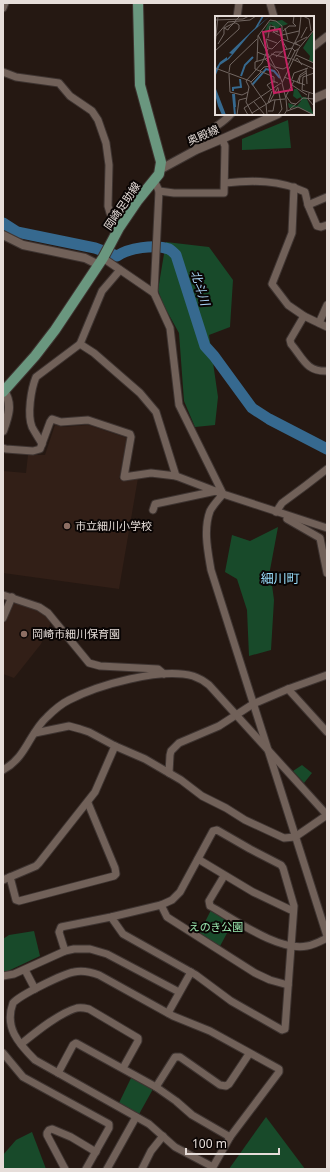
<svg xmlns="http://www.w3.org/2000/svg" width="330" height="1172" viewBox="0 0 330 1172" font-family="'Noto Sans','Noto Sans JP',sans-serif">
<style>
.built{fill:#321f17}
.green{fill:#184a2a}
.lines{fill:none;stroke-linecap:round;stroke-linejoin:round}
.river{stroke:#36698f;stroke-width:11}
.minor-casing{stroke:#3e3431;stroke-width:9}
.tertiary-casing{stroke:#3e3431;stroke-width:10}
.primary-casing{stroke:#3e3431;stroke-width:12}
.minor{stroke:#716159;stroke-width:7}
.tertiary{stroke:#716159;stroke-width:8}
.primary{stroke:#6a977f;stroke-width:10}
.education-dot{fill:#8d6e63;stroke:#0a0504;stroke-width:1.5}
.labels{text-anchor:middle;stroke-width:4;stroke-linejoin:round;paint-order:stroke}
.street-label{font-size:11px;fill:#e6ddd9;stroke:#0a0504}
.poi-label{font-size:11px;fill:#e6ddd9;stroke:#0a0504;text-anchor:start}
.park-label{font-size:11px;fill:#9cebb2;stroke:#0a0504}
.water-label{font-size:12px;font-style:italic;fill:#a9d4f7;stroke:#0a0504}
.quarter-label{font-size:13px;fill:#97dcf9;stroke:#0a0504}
.inset-river{fill:none;stroke:#36698f;stroke-width:2}
.inset-road{fill:none;stroke:#726762;stroke-width:1}
.view{fill:#c42261;fill-opacity:0.15;stroke:#c42261;stroke-width:2}
.inset-edge{fill:none;stroke:#e6ddd9;stroke-width:2}
</style>
<rect width="100%" height="100%" fill="#251812"/>
<!-- built -->
<g class="built">
<path d="M55,425L63,427L88,425L127,438L119,479L138,478L119,589L3,573V471L26,473L28,455H45Z"/>
<path d="M14,602L41,612L51,622L41,644L14,678L3,674V625Z"/>
</g>
<!-- green -->
<g class="green">
<path d="M288,120L291,148L242,150V139Z"/>
<path d="M166,242L209,247L233,280L230,327L209,335L218,397L215,425L195,427L184,401L179,333L163,304L158,290Z"/>
<path d="M278,527L270,570L274,600L271,650L249,656L247,610L237,579L225,572L232,535L250,541Z"/>
<path d="M302,765L312,773L304,783L293,771Z"/>
<path d="M211,910L233,922L219,948L198,936Z"/>
<path d="M34,931L40,956L8,971H3V939L9,935Z"/>
<path d="M132,1076L153,1089L138,1116L118,1105Z"/>
<path d="M266,1117L305,1169H229Z"/>
<path d="M32,1132L46,1169H3V1155L16,1140Z"/>
</g>
<g class="lines">
<!-- river -->
<path class="river" d="M3,223L17,232L95,248L117,256C128,248 155,244 169,249C171,250 174,253 176,255L205,346L214,356L252,408L269,419L327,449"/>
<!-- minor casing -->
<g class="minor-casing">
<g id="minor">
<path d="M270,3L274,17"/>
<path d="M3,8L5,3"/>
<path d="M237,17L239,3"/>
<path d="M313,47L327,36"/>
<path d="M3,72L16,77L59,83L70,96L92,111L98,120L106,143L109,165L108,206L110,213L119,228"/>
<path d="M196,150C200,132 220,127 231,114"/>
<path d="M154,180L159,191L154,293L170,328L179,405L223,494L327,528"/>
<path d="M225,183C253,180 280,180 305,192L308,205L317,226L321,227L327,225"/>
<path d="M294,187L292,233L272,284L288,305L304,316L327,327"/>
<path d="M159,191L174,193H224L225,146L222,139"/>
<path d="M308,205L327,197"/>
<path d="M103,258L154,293"/>
<path d="M304,316L290,340L291,344C303,358 306,372 327,371"/>
<path d="M319,323L327,305"/>
<path d="M80,344L94,353L140,393L156,412L176,476"/>
<path d="M42,444C39,438 35,433 32,427C27,415 31,389 36,377L80,344L102,291L120,270"/>
<path d="M3,448L6,449L33,451L40,449L50,422L52,419L61,422L88,420L130,434L131,437L124,477L151,473L176,476L223,494C219,499 213,505 210,511C203,530 208,552 211,570L327,936"/>
<path d="M153,510L155,504L216,491"/>
<path d="M276,512L282,503L305,486L327,469"/>
<path d="M287,519L320,538L327,573"/>
<path d="M3,595L39,607L48,613L89,663L100,666L158,669L164,674"/>
<path d="M3,618L12,597"/>
<path d="M288,689L327,732"/>
<path d="M35,733L69,726L80,729L89,732L115,746L145,759L169,773L170,755L171,751L179,743L219,726L253,704L288,689L327,675"/>
<path d="M3,770C27,757 29,733 47,717C53,711 61,704 69,700C98,685 161,667 193,676C199,678 204,681 209,685L327,815L295,837L284,838L245,820L226,808L202,796L181,780L169,773"/>
<path d="M198,859L253,892L293,911"/>
<path d="M224,876L209,901L210,906C234,919 279,952 307,946C314,945 321,941 327,938"/>
<path d="M10,877L16,900L19,901L114,876L116,874L115,868L88,803"/>
<path d="M3,880L36,866L39,863L95,792L115,746"/>
<path d="M161,905L167,917L255,973L270,980L288,985"/>
<path d="M65,951L59,932L61,927L111,917L161,905L172,900L180,892L213,831L217,830L250,849L281,865L283,868L294,906L285,1029L282,1030L231,1001L196,975L123,934L111,917"/>
<path d="M25,970L35,989"/>
<path d="M3,976L14,974L65,951L74,949H90L107,954L179,992"/>
<path d="M168,1013L191,972"/>
<path d="M21,1044C36,1032 59,1013 77,1008C81,1007 85,1008 89,1009L138,1038V1041L123,1068"/>
<path d="M3,1053L23,1077L109,1124V1128L86,1169"/>
<path d="M58,1073L73,1045L76,1043L156,1087L175,1057H180L220,1085L226,1086L229,1084L249,1054"/>
<path d="M156,1087L176,1101L192,1115L230,1137"/>
<path d="M65,1169L47,1135V1133L49,1130L52,1129L71,1137L96,1152"/>
<path d="M107,1169L136,1117"/>
<path d="M142,1169L151,1151L163,1136"/>
<path d="M212,1169L213,1167L230,1137L279,1072V1069L210,1031L173,1016L99,975C91,972 83,970 74,972C63,974 20,995 13,1003C4,1027 18,1043 35,1060L149,1124L175,1147L213,1167"/>
</g>
</g>
<!-- tertiary casing -->
<g class="tertiary-casing">
<g id="tertiary">
<path d="M313,99L327,93"/>
<path d="M161,169L196,150L222,139L278,114"/>
<path d="M3,235L23,245L85,258L99,265"/>
<path d="M3,431C8,417 13,404 4,391"/>
</g>
</g>
<!-- primary casing -->
<g class="primary-casing">
<path id="primary" d="M3,392L35,356L55,330L103,258L119,228L138,200L159,174L161,162L140,85L138,3"/>
</g>
<!-- minor -->
<use href="#minor" class="minor"/>
<!-- tertiary -->
<use href="#tertiary" class="tertiary"/>
<!-- primary -->
<use href="#primary" class="primary"/>
</g>
<!-- markers -->
<g class="education-dot">
<circle cx="67" cy="526" r="4"/>
<circle cx="24" cy="634" r="4"/>
</g>
<g class="labels">
<!-- street labels -->
<g class="street-label">
<text transform="translate(203 135) rotate(-24)" y="4">奥殿線</text>
<text transform="translate(122 206) rotate(-56)" y="4">岡崎足助線</text>
</g>
<!-- poi labels -->
<g class="poi-label">
<text x="75" y="530">市立細川小学校</text>
<text x="32" y="638">岡崎市細川保育園</text>
</g>
<!-- park labels -->
<g class="park-label">
<text x="216" y="931">えのき公園</text>
</g>
<!-- water labels -->
<g class="water-label">
<text transform="translate(200 288) rotate(72)" y="4">北斗川</text>
</g>
<!-- quarter labels -->
<g class="quarter-label">
<text x="280" y="583">細川町</text>
</g>
</g>
<!-- overview -->
<g transform="translate(215 16)">
<rect width="99" height="99" fill="#251812"/>
<path d="M67,4L73,8L64,11L63,15L56,8L51,19L49,16L54,6ZM99,14V47L94,45L95,40L88,32ZM79,73H82L87,81H91L99,99L84,91L74,92L73,87L82,90L86,85V81L82,83L78,80Z" fill="#184a2a"/>
<path d="M47,0H49L43,10L55,0L35,18L14,43L5,49L0,61V54L5,46L12,41V43L17,38L14,37L40,12ZM0,63L1,73L11,99H7L3,90L0,78Z" fill="#36698f"/>
<path class="inset-river" d="M26,60L30,49L38,41M37,69L51,53L59,55L65,62M18,75V72L26,71L25,63M18,78L20,99M19,78L20,91"/>
<path class="inset-road" d="M88,0L94,3L96,15M0,4L28,3L34,0M70,12L73,24M60,15L63,16L61,13H60L59,16L60,17L66,20M68,15L74,10H81L78,7L79,0M43,19L60,51L68,53L72,51M67,19L84,15M0,21L13,6L35,4L41,0M53,22L55,10L60,11L58,17M86,22L92,11M67,23L83,29M62,27L51,23L53,32L57,33L67,23M3,28L9,18V12M0,30L3,0M85,30L80,27L92,21M83,33L80,35L77,32L84,18L86,0M0,35L24,13V9L21,7H19L9,12L13,14L14,12L20,6L21,4L25,0M42,36L55,41M56,38L76,43M81,39L99,47M61,41L69,34L77,32L72,43M50,43L63,55L67,66M77,43L99,53M42,45L43,20L55,4L61,5L67,10V24L72,33M80,45L82,42L87,49M72,51L80,35M0,52L35,65L51,88L52,99M91,52L92,68M40,53V46L53,42L60,36H67M40,53L59,61V67M45,55L49,51L56,50M14,56L15,49L42,23M14,58L15,76L27,79L33,76M69,61L90,69M77,63L79,57L93,52M36,66L46,56M82,67L85,59L91,55M84,68L85,61L91,57M77,69L92,79M63,72L67,93L63,99M56,74L52,69L58,65L63,67M87,74L88,61L99,57M87,74L99,78M94,77L93,83L99,90M71,80L79,65M71,80L76,87L81,88M39,86L50,99M53,87L57,75M54,87L63,71M75,93L88,82L99,83M53,95H58L60,84M72,95L83,91L99,99M37,97L58,84L70,83M22,99L24,84L32,82M33,99L29,92L66,67M38,99L31,86L34,71L31,65L47,47L53,33M69,99L72,94L71,83L67,67L84,32L99,14"/>
<path class="view" d="M65,13L77,74L59,77L48,16Z"/>
<rect width="99" height="99" class="inset-edge"/>
</g>
<!-- border -->
<rect width="330" height="1172" fill="none" stroke="#e6ddd9" stroke-width="8"/>
<!-- scale -->
<path d="M186 1148v6h93v-6" fill="none" stroke="#e6ddd9" stroke-width="2"/>
<text x="192" y="1148" font-size="12" fill="#e6ddd9" stroke="#0a0504" stroke-width="3" paint-order="stroke">100 m</text>
</svg>
